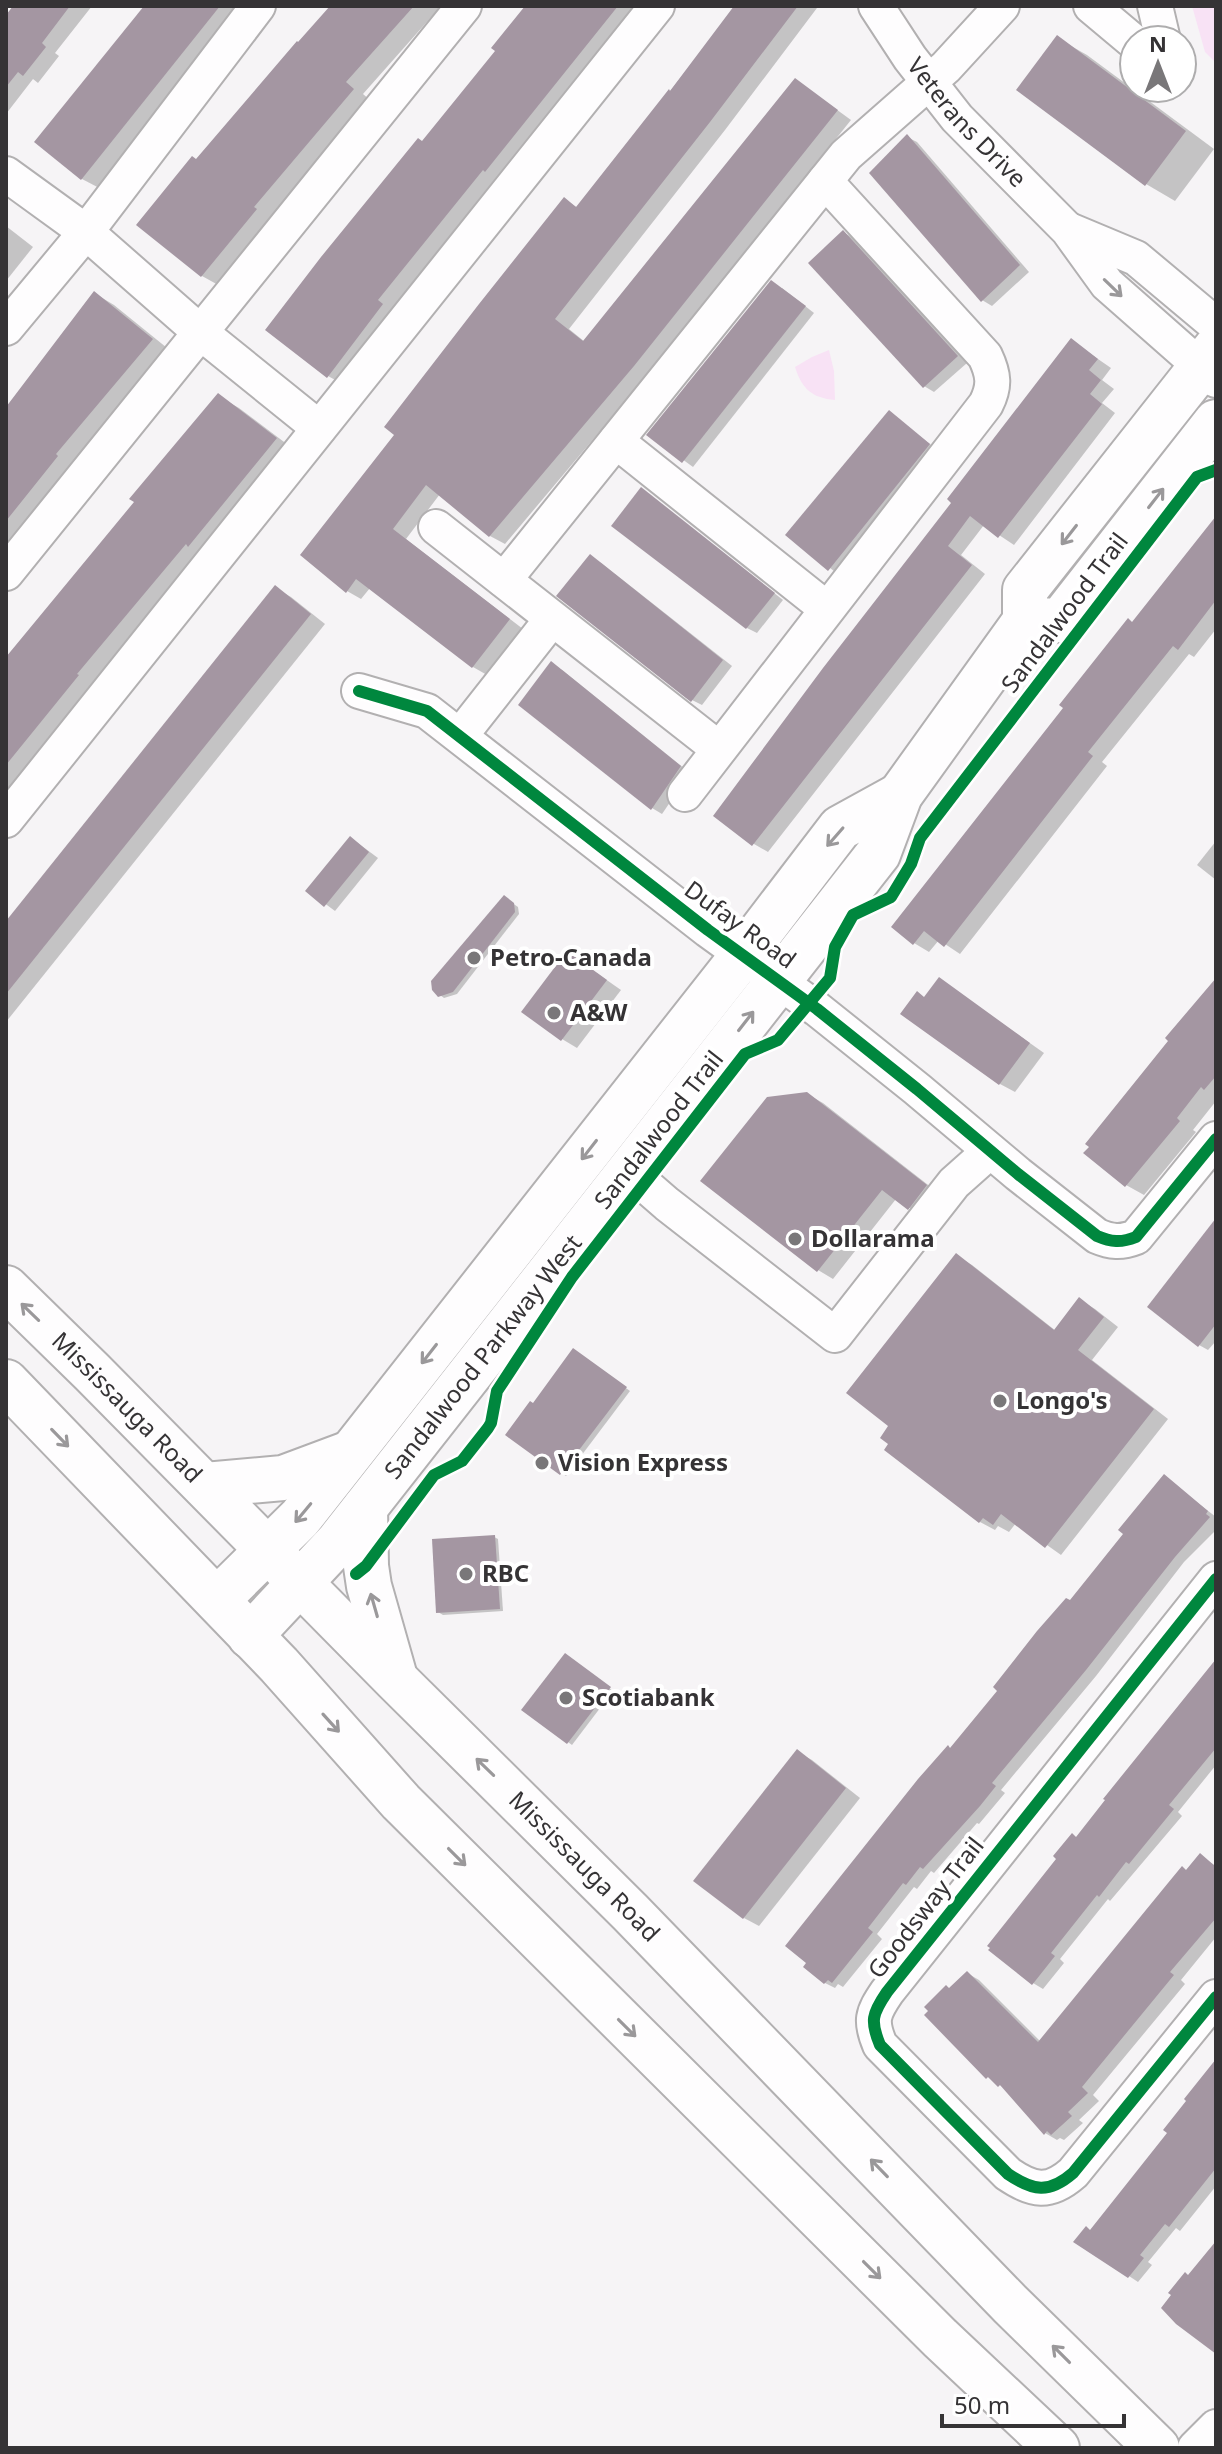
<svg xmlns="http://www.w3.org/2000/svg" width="1222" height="2454" viewBox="0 0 1222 2454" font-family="'Noto Sans',sans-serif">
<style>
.green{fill:#f8e2f5}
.shadow{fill:#0003}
.building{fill:#a496a2}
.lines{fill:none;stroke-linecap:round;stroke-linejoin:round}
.minor-casing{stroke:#b2b0b1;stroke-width:38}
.major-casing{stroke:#b2b0b1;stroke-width:48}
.minor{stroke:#fefdfe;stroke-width:34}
.major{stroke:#fefdfe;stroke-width:44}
.cycleway-casing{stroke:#fff;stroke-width:17}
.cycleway{stroke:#00873e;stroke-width:12}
.oneway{stroke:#9a989a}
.poi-dot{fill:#797779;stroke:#fff;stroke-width:3}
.labels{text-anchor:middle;stroke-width:8;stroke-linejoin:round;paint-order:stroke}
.street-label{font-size:24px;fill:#353335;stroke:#fff}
.poi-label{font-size:24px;font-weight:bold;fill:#353335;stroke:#fff;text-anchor:start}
</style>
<rect width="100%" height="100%" fill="#f6f4f6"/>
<!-- green -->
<g class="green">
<path d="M1192,6H1216V63L1205,52Z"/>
<path d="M829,350L834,371L835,400C812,398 802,389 795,367L812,357Z"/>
</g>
<!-- shadow -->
<g class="shadow">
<path d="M15,6H92L55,53L59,56L38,83L33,79L6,114V16Z"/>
<path d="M146,6H250L103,190L82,179L37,142Z"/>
<path d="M333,6H441L363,94L371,101L220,286L202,276L197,161Z"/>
<path d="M528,6H645L346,386L328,376L423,143L498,51Z"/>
<path d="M737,6L817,8L725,130L569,329L585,342L796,80L851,120L648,374L505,544L490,536L440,494L406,539L523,629L487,675L473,667L370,588L361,599L347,591L397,435L565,200L578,208Z"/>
<path d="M1057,38L1087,55L1214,149L1175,201L1146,184Z"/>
<path d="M907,137L917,142L1029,272L992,306L982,300Z"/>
<path d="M6,226L33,247L6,281Z"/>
<path d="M843,232L853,238L967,363L934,392L924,386Z"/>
<path d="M782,288L814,313L693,467L649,435Z"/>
<path d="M94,293L114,305L172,352L6,557V410Z"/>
<path d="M1072,341L1111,368L1102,380L1114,389L1102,403L1115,413L1014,545L984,525L961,555L985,574L768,852L754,844L716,815L954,502Z"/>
<path d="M218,396L239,408L296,451L6,802V660L136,502Z"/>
<path d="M889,413L939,451L839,575L788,535Z"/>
<path d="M642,489L783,600L757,633L747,628Z"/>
<path d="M1216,526V629L1194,657L1189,654L1102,762L1107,766L960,954L939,940L929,952L914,943L1133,624Z"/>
<path d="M600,562L732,666L702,705L692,700Z"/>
<path d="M275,588L291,597L325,624L6,1022V924Z"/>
<path d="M561,669L690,773L662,814L652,808Z"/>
<path d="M351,838L378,858L335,911L308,891Z"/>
<path d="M1216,841V880L1197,865Z"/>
<path d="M508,900L518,907L519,914L457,994L444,998L440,995Z"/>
<path d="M568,953L621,990L577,1048L562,1039Z"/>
<path d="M939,979L1044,1053L1015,1092L1000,1084Z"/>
<path d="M1216,979V1101L1193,1130L1196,1132L1144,1195L1126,1185L1171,1040Z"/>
<path d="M807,1094L823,1103L941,1195L924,1217L896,1199L833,1279L818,1270Z"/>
<path d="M1216,1220V1341L1208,1350L1199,1345Z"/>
<path d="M957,1256L972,1265L1056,1331L1080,1300L1095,1309L1118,1327L1092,1360L1168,1419L1061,1555L1016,1523L1009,1532L998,1526L995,1530L980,1522L891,1444V1426Z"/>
<path d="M578,1353L630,1391L566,1476L508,1435Z"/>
<path d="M1164,1477L1216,1517V1530L1184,1562L1096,1676L1001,1790L1005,1793L979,1824L977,1823L934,1873L931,1871L917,1889L914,1887L877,1934L882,1939L843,1987L838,1984L835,1988L825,1983L805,1966L951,1750L1126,1534Z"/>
<path d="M494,1537L498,1539L503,1611L443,1615L438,1612Z"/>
<path d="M570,1658L613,1691L572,1745L568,1742Z"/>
<path d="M1216,1663V1765L1178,1812L1182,1816L1110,1901L1108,1899L1060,1959L1064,1963L1043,1989L1033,1983L1077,1839Z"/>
<path d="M797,1752L812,1760L860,1798L759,1926L744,1918Z"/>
<path d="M1200,1856L1216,1866V1937L1181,1980L1185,1984L1093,2095L1099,2101L1079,2120L1083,2123L1064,2140L1060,2138L1057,2140L1045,2133L1006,2089L988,2077L927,2015L967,1973L979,1980L1041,2042Z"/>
<path d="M1216,2063V2186L1180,2231L1176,2228L1148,2262L1152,2265L1138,2282L1129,2276L1091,2232L1170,2133Z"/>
</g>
<!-- building -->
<g class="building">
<path d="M13,6H70L42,43L46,47L23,76L18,72L6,87V15Z"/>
<path d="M144,6H220L81,180L34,142Z"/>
<path d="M330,6H414L346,82L354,89L254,207L257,209L201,277L136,225L192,156L196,159L297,41L298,42Z"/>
<path d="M525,6H618L485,172L483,170L378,300L383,304L327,378L265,330L321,257L418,138L422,141L495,51L491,48Z"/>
<path d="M734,6H798L710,122L555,319L583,341L795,78L838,110L634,366L489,537L426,485L393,529L510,619L472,668L356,579L346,593L300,555L394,435L384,427L479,304L564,197L576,207L669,89L670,91Z"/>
<path d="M1057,35L1186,131L1145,186L1016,90Z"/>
<path d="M907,134L1020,265L981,302L869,173Z"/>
<path d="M843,230L958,356L923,388L808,263Z"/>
<path d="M771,280L806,306L682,463L646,435Z"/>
<path d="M94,291L153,339L56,454L58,456L6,521V407Z"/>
<path d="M1071,338L1098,359L1089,370L1101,380L1090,394L1102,404L998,538L970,516L948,546L972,565L752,846L713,816L823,668L951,503L947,499Z"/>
<path d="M218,393L277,438L188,547L186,544L77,674L79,675L6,765V657L134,502L129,499Z"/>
<path d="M889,410L930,444L828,571L785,535Z"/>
<path d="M641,487L775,593L746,629L611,526Z"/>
<path d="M1216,516V600L1178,650L1173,646L1088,752L1093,756L944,947L924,931L913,945L891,927L1063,708L1059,705L1128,618L1132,622Z"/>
<path d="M590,554L723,660L691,702L556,596Z"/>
<path d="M275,585L311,614L6,994V921Z"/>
<path d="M551,661L681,766L651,810L518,705Z"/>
<path d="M350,836L369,852L324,907L305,891Z"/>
<path d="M504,895L514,903L515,912L453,992L438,997L432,990L431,981Z"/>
<path d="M567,951L607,980L561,1041L521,1012Z"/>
<path d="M939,977L1030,1043L999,1085L900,1014L917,991L924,997Z"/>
<path d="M1216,978V1076L1204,1090L1201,1087L1177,1118L1180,1121L1125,1187L1083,1153L1089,1147L1085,1144L1168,1041L1165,1038Z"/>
<path d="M807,1092L927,1185L908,1210L882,1190L817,1272L700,1181L767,1097Z"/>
<path d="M1216,1218V1324L1198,1347L1147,1307Z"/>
<path d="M956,1253L1054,1330L1079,1297L1104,1317L1078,1350L1154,1409L1045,1548L1001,1514L993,1525L983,1518L979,1523L884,1450L888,1444L880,1438L888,1426L846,1393Z"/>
<path d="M573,1348L627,1387L560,1475L505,1435L530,1401L533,1403Z"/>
<path d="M1164,1474L1208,1511L1206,1514L1210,1517L1175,1557L1086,1670L992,1783L996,1786L980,1806L923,1869L920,1867L906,1885L903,1883L868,1928L873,1932L832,1983L828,1980L824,1984L803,1967L806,1963L785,1946L918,1779L948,1745L950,1748L997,1691L993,1687L1037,1631L1066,1598L1070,1600L1123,1534L1118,1530Z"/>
<path d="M495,1535L500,1609L436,1613L432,1539Z"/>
<path d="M565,1653L611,1687L567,1744L521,1710Z"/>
<path d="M1216,1659V1748L1169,1805L1174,1809L1129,1864L1126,1862L1099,1897L1097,1895L1051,1953L1055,1956L1032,1985L988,1950L990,1948L987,1946L1056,1859L1053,1856L1072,1833L1076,1837L1105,1800L1103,1799Z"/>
<path d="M797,1749L846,1788L743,1919L693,1881Z"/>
<path d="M1200,1853L1216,1867V1918L1170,1972L1174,1975L1082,2087L1088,2093L1068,2112L1072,2116L1051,2135L1047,2131L1044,2135L1000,2085L998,2087L988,2077L986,2079L924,2015L928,2011L924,2007L946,1985L949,1988L967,1971L1038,2042L1168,1883L1182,1866L1186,1870Z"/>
<path d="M1216,2059V2168L1169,2227L1165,2224L1140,2255L1144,2258L1128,2278L1073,2242L1086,2226L1090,2230L1167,2133L1163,2130L1186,2101L1184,2099Z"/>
<path d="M1216,2241V2354L1176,2324L1161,2308L1171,2295L1168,2293L1185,2272L1188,2275Z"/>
</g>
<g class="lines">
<!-- minor casing -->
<g class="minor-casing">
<g id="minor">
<path id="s1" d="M876,6L910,58L957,118L1068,230L1107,284L1216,380"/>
<path d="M1091,6L1134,42"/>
<path d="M1155,6L1163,40"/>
<path d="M6,174L86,232L200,332L319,428"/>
<path d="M1069,230L1136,258L1216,325"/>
<path d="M6,328L86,232L258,6"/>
<path d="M616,441L827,609"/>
<path d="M436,527L719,749"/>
<path d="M6,573L464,6"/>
<path d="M504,580L846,155L946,67L1002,6"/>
<path d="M359,691L427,711L708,930L817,1009L917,1089L1018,1174L1097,1236C1111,1242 1121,1243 1136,1237L1216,1139"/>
<path d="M460,736L552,619"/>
<path d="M685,794L986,404C995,386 994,375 985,356L825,181"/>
<path d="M6,820L657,6"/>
<path d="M629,1171L667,1204L835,1335L954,1183L990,1151"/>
<path d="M1216,1579L887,1992C872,2014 870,2021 880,2045L1008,2174C1033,2191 1049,2194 1073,2173L1216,1997"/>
<path d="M1195,2448L1216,2427"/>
</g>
</g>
<!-- major casing -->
<g class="major-casing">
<g id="major">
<path d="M1025,621L1061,620L1216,422"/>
<path id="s2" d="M6,1288L92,1372L396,1680L630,1912L1010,2304L1157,2448"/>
<path d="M6,1382L279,1665L401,1802L940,2338L1057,2448"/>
<path d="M205,1485L283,1478L350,1453"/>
<path d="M365,1508L366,1566L369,1586L394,1674"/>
<path d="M217,1600L300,1518L743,955L840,828L900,795"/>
<path id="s3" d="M250,1636L338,1542L878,854L900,795L1025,621V590L1216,348"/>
</g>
</g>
<!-- minor -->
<use href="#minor" class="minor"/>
<!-- major -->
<use href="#major" class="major"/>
<!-- cycleway casing -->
<g class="cycleway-casing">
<g id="cycleway">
<path d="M359,691L427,711L708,930L817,1009L917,1089L1018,1174L1097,1236C1111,1242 1121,1243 1136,1237L1216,1139"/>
<path d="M356,1574L366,1566L434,1475L462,1461L488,1428L491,1423L497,1391L572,1277L745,1054L778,1040L830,978L835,947L853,915L891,897L911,864L920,838L1197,477L1216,470"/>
<path d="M1216,1579L887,1992C872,2014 870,2021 880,2045L1008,2174C1033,2191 1049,2194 1073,2173L1216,1997"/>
</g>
</g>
<!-- cycleway -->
<use href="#cycleway" class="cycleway"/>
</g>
<!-- one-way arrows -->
<defs><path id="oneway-shaft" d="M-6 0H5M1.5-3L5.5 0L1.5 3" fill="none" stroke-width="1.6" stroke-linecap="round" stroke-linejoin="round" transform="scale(2)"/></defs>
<g class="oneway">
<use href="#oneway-shaft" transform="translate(1113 288) rotate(44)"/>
<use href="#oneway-shaft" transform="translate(1156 498) rotate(-52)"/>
<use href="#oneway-shaft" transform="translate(1069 535) rotate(128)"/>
<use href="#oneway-shaft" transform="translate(835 837) rotate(131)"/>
<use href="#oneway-shaft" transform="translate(746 1021) rotate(-52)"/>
<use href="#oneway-shaft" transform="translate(589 1150) rotate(128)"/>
<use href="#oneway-shaft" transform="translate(30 1312) rotate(-136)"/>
<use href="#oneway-shaft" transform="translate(429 1354) rotate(128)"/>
<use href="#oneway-shaft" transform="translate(60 1438) rotate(46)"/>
<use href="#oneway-shaft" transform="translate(303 1513) rotate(130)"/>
<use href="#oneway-shaft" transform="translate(374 1605) rotate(-106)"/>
<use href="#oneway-shaft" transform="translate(331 1723) rotate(48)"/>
<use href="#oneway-shaft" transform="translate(485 1767) rotate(-136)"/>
<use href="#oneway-shaft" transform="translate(457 1857) rotate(45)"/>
<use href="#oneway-shaft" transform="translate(627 2028) rotate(45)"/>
<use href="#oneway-shaft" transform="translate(879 2168) rotate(-134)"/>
<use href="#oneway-shaft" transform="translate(872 2270) rotate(45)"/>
<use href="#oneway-shaft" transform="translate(1061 2354) rotate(-135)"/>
</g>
<!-- markers -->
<g class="poi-dot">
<circle cx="474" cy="958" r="8"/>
<circle cx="554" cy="1013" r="8"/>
<circle cx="795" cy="1239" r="8"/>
<circle cx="1000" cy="1401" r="8"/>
<circle cx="542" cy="1463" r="8"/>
<circle cx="466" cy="1574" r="8"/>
<circle cx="566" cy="1698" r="8"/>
</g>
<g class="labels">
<!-- street labels -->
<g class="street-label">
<text dy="8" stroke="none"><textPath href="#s1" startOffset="148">Veterans Drive</textPath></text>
<text transform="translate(1065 613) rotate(-53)" y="8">Sandalwood Trail</text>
<text transform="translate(740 925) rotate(36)" y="8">Dufay Road</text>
<text transform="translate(659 1130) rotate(-52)" y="8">Sandalwood Trail</text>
<text dy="8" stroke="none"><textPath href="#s3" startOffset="364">Sandalwood Parkway West</textPath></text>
<text dy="8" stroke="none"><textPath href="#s2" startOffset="170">Mississauga Road</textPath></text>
<text dy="8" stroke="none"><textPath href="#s2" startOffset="818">Mississauga Road</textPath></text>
<text transform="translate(926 1908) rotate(-52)" y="8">Goodsway Trail</text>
</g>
<!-- poi labels -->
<g class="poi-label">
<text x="490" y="966">Petro-Canada</text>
<text x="570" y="1021">A&amp;W</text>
<text x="811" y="1247">Dollarama</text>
<text x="1016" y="1409">Longo's</text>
<text x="558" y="1471">Vision Express</text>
<text x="482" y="1582">RBC</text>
<text x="582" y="1706">Scotiabank</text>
</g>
</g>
<!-- border -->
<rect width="1222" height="2454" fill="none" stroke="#353335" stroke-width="16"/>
<!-- north arrow -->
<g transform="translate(1158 64)"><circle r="38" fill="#ffffff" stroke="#aeadae" stroke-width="2"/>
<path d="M0-6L14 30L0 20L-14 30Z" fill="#797779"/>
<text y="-12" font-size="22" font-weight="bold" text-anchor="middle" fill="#353335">N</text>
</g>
<!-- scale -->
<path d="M942 2414v12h182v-12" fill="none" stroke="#353335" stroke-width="4"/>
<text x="954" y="2414" font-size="24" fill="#353335" stroke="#ffffff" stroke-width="6" paint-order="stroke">50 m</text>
</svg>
